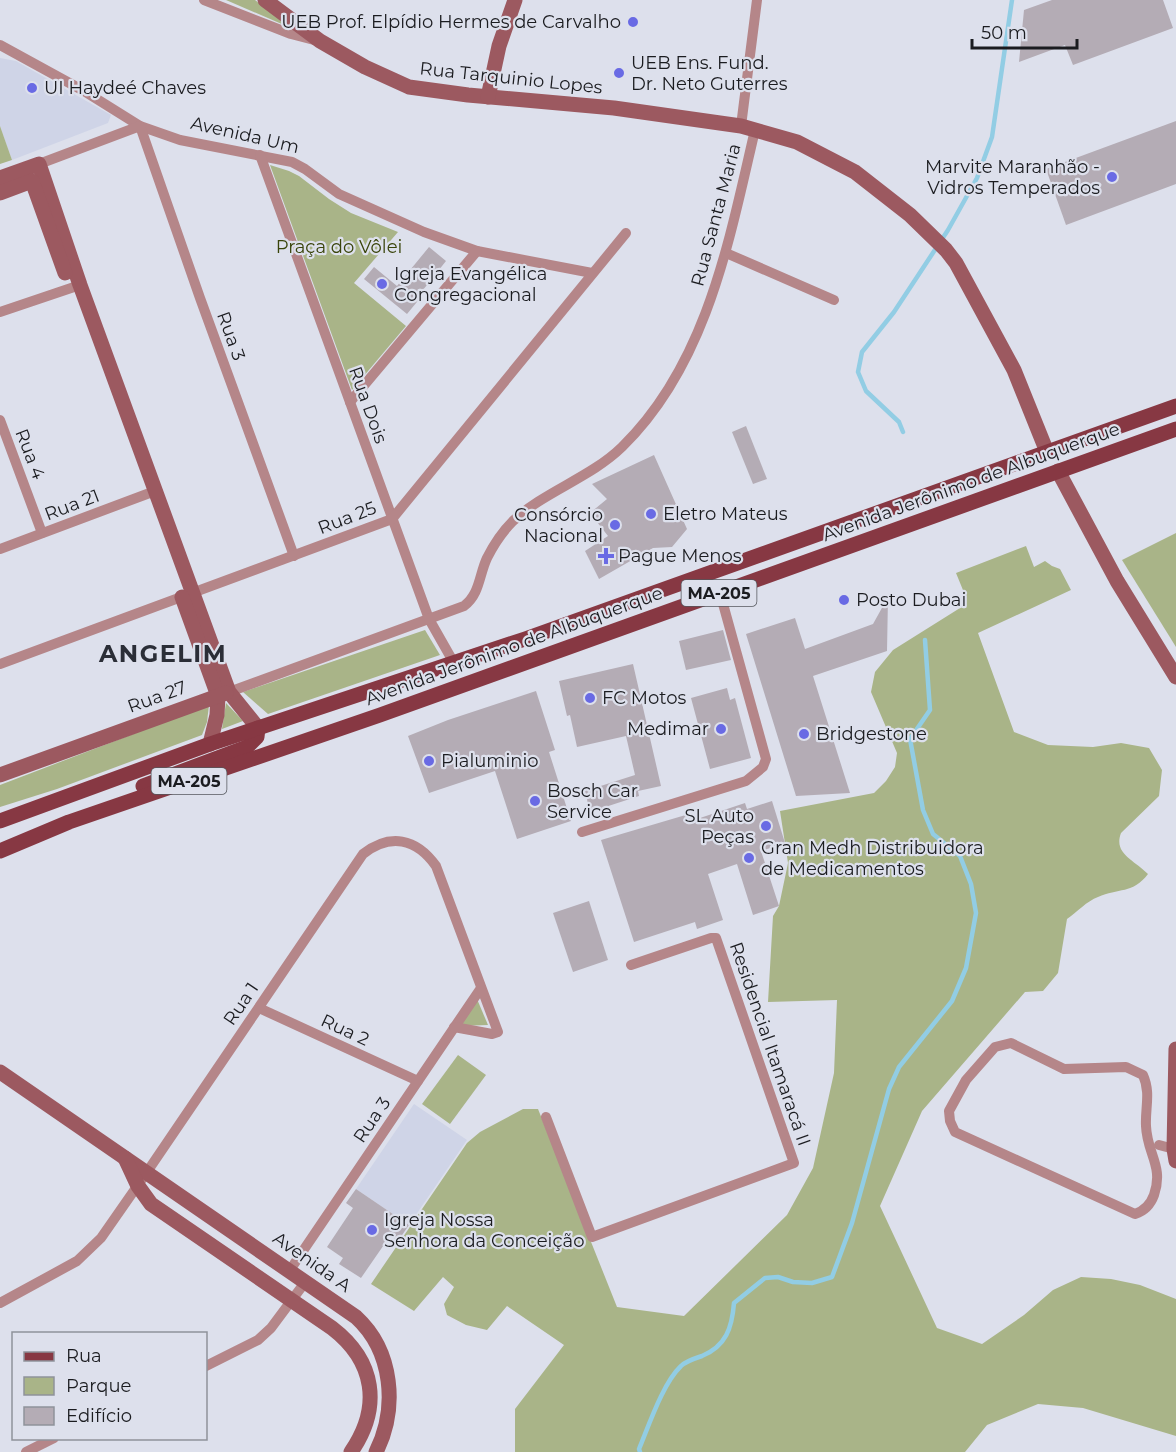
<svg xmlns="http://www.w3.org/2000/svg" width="1176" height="1452" viewBox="0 0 1176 1452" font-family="Montserrat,sans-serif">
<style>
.built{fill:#cfd4e7}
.green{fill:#a9b488}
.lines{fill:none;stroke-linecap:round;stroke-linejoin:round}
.stream{stroke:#92cde4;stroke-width:4.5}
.building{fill:#b4acb5}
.street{stroke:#b58689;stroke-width:10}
.secondary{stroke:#9c5960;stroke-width:15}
.primary{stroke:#873843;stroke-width:15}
.poi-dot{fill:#696ae4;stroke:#dde0ec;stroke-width:2}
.labels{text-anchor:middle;stroke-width:4.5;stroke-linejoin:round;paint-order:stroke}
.shield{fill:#dde0ec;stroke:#55575d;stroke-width:1.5}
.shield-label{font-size:16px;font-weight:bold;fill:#1b1c20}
.poi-label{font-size:18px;fill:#1b1c20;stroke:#dde0ec;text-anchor:start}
.street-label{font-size:18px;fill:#1b1c20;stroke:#dde0ec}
.park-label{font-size:18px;fill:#39440a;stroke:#dde0ec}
.district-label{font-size:24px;font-weight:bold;letter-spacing:1.5px;fill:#2b2e37;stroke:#dde0ec}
</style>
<rect width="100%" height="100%" fill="#dde0ec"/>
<!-- built -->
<g class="built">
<path d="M0,58L16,61L111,115L108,123L12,160L0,126Z"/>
<path d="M414,1104L467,1140L409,1225L356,1189Z"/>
</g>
<!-- green -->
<g class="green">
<path d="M226,0H255L291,28Z"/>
<path d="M0,126L12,160L0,164Z"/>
<path d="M270,165L289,171L299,176L329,199L351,213L398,232L354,283L406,326L352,390Z"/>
<path d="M1176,533V647L1122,560Z"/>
<path d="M1026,546L1034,567L1045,561L1052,566L1060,569L1071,590L978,633L1014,732L1048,745L1093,747L1121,743L1149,748L1162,770L1159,796L1121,833C1113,854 1135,860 1148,874C1133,894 1118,888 1098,897C1087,901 1077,912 1067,919L1058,973L1043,991L1025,992L922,1111L880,1206L937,1328L982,1344L1024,1315L1053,1290L1081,1277L1111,1279L1140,1285L1176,1299V1436L1083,1408L1038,1404L987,1425L965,1452H515V1409L564,1345L507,1306L487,1330L466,1325L447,1315L444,1304L454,1287L443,1277L414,1311L371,1284L467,1143L480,1132L523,1109H538L617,1307L684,1316L787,1215L813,1168L834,1073L837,1000L768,1002L773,916L779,906L788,863L780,811L874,793L886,781L895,767L897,753L871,692L875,672L893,650L960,608L965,595L956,573Z"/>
<path d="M425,630L440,655L268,714L243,692Z"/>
<path d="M226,703L243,721L222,729Z"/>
<path d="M209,705L207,722L202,735L57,789L0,807V785Z"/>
<path d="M477,999L488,1025L458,1026Z"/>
<path d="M458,1055L486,1075L450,1124L422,1104Z"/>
</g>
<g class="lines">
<!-- stream -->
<g class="stream">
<path d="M903,432L899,422L866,391L858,372L862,352L894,312L948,230L977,178L992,137L1012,0"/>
<path d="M640,1452L639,1449C649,1425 663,1383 681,1366C686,1361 696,1358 702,1356C726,1346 732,1328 734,1303L765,1278L778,1277L793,1282L812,1283L832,1277L852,1223L889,1089L899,1067L952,1001L966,968L976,913L971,884L960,856L933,834L923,810L910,739L930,710L925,640"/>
</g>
</g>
<!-- building -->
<g class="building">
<path d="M1052,0H1163L1173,28L1073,65L1065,45L1019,62L1024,10Z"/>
<path d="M1176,121V184L1066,225L1046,169Z"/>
<path d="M429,247L446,261L419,295L421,297L407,314L364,279L374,267L397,286Z"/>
<path d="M746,426L767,479L753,484L732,432Z"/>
<path d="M654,455L687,529L672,547L653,548L599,579L585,551L608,536L590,513L607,499L592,484Z"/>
<path d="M888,597L887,651L813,676L850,793L796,796L746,634L795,618L805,649L873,624Z"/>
<path d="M723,630L731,660L686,670L679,641Z"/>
<path d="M633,664L661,786L638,791L639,796L590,812L585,791L635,775L626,736L577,747L570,715L567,716L559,681Z"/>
<path d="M727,688L730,700L735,698L751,758L710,769L691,698Z"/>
<path d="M536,691L555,750L549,752L571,821L517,839L495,771L429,793L408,736L448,720Z"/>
<path d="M772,801L785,843L761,851L779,906L753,915L737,864L708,874L723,920L697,929L695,922L634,942L601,840L689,814L691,821L745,803L747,809Z"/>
<path d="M589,901L608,960L573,972L553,913Z"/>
<path d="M356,1189L409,1225L398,1241L390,1236L361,1278L339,1264L343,1258L327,1247L353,1208L346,1203Z"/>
</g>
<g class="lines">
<!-- street -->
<g class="street">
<path d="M204,0L291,34L314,40"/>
<path d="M0,45L84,91L140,126L180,140L292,162L305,169L339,194L424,232L477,251L592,273"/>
<path d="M741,126L757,0"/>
<path d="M260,155L429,619L454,663"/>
<path d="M37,170L39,164L140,126L200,298L294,556"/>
<path d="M726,253L834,300"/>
<path d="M0,312L80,285"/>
<path d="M350,402L477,251"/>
<path d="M0,420L42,533"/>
<path d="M0,549L155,491"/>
<path d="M0,664L392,519L626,233"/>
<path d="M229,692L464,606C480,594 479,575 487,558C493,546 503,531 513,521C545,491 590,478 622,447C707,364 729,241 755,130"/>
<path d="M582,832L746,781L763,767L766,759L720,593"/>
<path d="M259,1008L418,1081"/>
<path d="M1011,1043L1064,1069L1126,1067L1143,1075C1151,1093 1145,1108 1146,1126C1147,1154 1164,1166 1154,1195C1150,1206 1144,1211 1135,1214L955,1132L950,1121L949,1111L966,1080L995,1047Z"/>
<path d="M546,1117L592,1237L794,1163L716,938H711L631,965"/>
<path d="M1159,1145L1174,1149"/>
<path d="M290,1270L481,988"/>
<path d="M0,1303L77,1261L101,1238L147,1172L363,854C390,833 416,838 436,866L498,1032L492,1034L454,1027"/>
<path d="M206,1366L258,1340L271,1328L306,1281"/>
<path d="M26,1452L54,1438"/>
</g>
<!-- secondary -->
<g class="secondary">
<path d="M265,0L320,41L365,67L409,87L468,95L614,108L741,126L797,142L855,172L910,215L946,250L956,263L1014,370L1047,452"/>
<path d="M488,97L499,46L515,0"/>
<path d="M0,178L39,164L80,285L229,692L258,728"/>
<path d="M0,193L32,181L65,273"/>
<path d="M1058,471L1117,581L1176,677"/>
<path d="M182,597L218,696L217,715L210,744"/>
<path d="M0,775L226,693"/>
<path d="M1176,1049L1174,1149L1176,1161"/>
<path d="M0,1072L356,1317C393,1351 398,1408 376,1452"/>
<path d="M125,1158L138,1186L151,1204L332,1328C375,1361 382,1407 351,1452"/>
</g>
<!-- primary -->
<g class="primary">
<path d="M143,786L247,747L257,737L258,728"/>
<path d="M0,821L210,744L525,639L1176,406"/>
<path d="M0,851L69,822L380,715L1176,429"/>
</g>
</g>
<!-- markers -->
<g class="poi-dot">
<circle cx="633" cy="22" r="6"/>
<circle cx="619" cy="73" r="6"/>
<circle cx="32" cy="88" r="6"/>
<circle cx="1112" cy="177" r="6"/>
<circle cx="382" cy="284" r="6"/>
<circle cx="651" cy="514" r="6"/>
<circle cx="615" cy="525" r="6"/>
<path d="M603 547h6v6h6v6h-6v6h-6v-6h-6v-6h6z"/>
<circle cx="844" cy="600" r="6"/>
<circle cx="590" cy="698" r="6"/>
<circle cx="721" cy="729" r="6"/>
<circle cx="804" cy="734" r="6"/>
<circle cx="429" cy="761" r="6"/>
<circle cx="535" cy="801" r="6"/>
<circle cx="766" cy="826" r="6"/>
<circle cx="749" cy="858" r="6"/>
<circle cx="372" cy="1230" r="6"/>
</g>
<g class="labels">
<!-- shield labels -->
<g class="shield">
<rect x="681.5" y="580" width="75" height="26" rx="4.5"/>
<rect x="151.5" y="768" width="75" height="26" rx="4.5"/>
</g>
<g class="shield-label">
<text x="719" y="599">MA-205</text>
<text x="189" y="787">MA-205</text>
</g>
<!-- poi labels -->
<g class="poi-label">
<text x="621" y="28" text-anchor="end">UEB Prof. Elpídio Hermes de Carvalho</text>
<text x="631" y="69">UEB Ens. Fund.<tspan x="631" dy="21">Dr. Neto Guterres</tspan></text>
<text x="44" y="94">UI Haydeé Chaves</text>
<text x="1100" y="173" text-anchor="end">Marvite Maranhão -<tspan x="1100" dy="21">Vidros Temperados</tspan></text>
<text x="394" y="280">Igreja Evangélica<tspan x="394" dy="21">Congregacional</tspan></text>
<text x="663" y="520">Eletro Mateus</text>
<text x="603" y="521" text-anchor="end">Consórcio<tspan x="603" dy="21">Nacional</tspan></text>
<text x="618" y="562">Pague Menos</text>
<text x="856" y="606">Posto Dubai</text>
<text x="602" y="704">FC Motos</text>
<text x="709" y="735" text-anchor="end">Medimar</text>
<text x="816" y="740">Bridgestone</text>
<text x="441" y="767">Pialuminio</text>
<text x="547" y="797">Bosch Car<tspan x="547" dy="21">Service</tspan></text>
<text x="754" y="822" text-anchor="end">SL Auto<tspan x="754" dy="21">Peças</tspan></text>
<text x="761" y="854">Gran Medh Distribuidora<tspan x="761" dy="21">de Medicamentos</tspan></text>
<text x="384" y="1226">Igreja Nossa<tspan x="384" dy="21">Senhora da Conceição</tspan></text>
</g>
<!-- street labels -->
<g class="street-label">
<text transform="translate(511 78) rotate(6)" y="6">Rua Tarquinio Lopes</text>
<text transform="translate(245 135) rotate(13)" y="6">Avenida Um</text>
<text transform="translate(716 215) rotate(-75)" y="6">Rua Santa Maria</text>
<text transform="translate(231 336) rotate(70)" y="6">Rua 3</text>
<text transform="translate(368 405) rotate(70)" y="6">Rua Dois</text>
<text transform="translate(30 454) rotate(69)" y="6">Rua 4</text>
<text transform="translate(971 482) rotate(-20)" y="6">Avenida Jerônimo de Albuquerque</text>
<text transform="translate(72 505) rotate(-21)" y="6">Rua 21</text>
<text transform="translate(347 518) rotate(-21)" y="6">Rua 25</text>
<text transform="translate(514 646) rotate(-20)" y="6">Avenida Jerônimo de Albuquerque</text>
<text transform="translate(157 697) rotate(-20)" y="6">Rua 27</text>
<text transform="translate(241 1004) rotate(-56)" y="6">Rua 1</text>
<text transform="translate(345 1030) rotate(25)" y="6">Rua 2</text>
<text transform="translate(770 1044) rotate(71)" y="6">Residencial Itamaracá II</text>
<text transform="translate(372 1120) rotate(-56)" y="6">Rua 3</text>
<text transform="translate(312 1262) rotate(35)" y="6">Avenida A</text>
</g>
<!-- park labels -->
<g class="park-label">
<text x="339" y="253">Praça do Vôlei</text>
</g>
<!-- district labels -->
<g class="district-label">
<text x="163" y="662">ANGELIM</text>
</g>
</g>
<!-- legend -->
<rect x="12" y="1332" width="195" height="108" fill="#dde0ec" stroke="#8f929a" stroke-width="1.5"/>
<rect x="24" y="1352" width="30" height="9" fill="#873843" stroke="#8f929a" stroke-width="1.5"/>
<text x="66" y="1362" font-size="18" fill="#1b1c20">Rua</text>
<rect x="24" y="1377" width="30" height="18" fill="#a9b488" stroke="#8f929a" stroke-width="1.5"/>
<text x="66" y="1392" font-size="18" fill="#1b1c20">Parque</text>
<rect x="24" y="1407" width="30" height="18" fill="#b4acb5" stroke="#8f929a" stroke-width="1.5"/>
<text x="66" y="1422" font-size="18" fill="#1b1c20">Edifício</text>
<!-- scale -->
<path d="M972 39v9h105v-9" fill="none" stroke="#1b1c20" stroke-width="3"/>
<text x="981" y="39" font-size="18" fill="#1b1c20" stroke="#dde0ec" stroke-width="4.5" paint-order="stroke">50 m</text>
</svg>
